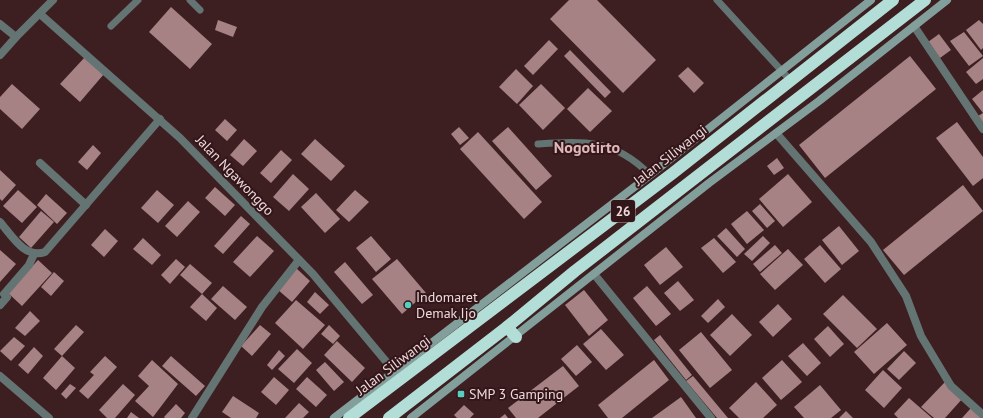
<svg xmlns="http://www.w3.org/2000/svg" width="983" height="418" viewBox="0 0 983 418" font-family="'PT Sans',sans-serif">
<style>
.building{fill:#a68284}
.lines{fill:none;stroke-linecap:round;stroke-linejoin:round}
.lane{stroke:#637472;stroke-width:7}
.street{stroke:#637472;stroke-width:8}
.secondary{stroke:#839f9b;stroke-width:8}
.highway{stroke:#b2ded7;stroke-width:12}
.poi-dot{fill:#58cec0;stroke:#331619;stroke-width:1.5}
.labels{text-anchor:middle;stroke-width:4;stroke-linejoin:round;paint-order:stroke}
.shield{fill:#331619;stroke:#b69ea0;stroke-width:1}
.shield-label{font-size:13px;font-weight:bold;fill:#eed9da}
.street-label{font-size:14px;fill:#eed9da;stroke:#331619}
.poi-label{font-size:14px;fill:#eed9da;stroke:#331619;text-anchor:start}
.quarter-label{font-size:16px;font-weight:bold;fill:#e0b8b9;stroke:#331619}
</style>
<rect width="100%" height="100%" fill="#3d1f22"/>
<!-- building -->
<g class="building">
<path d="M569,0H597L656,60L623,93L550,19Z"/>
<path d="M171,7L212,44L190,69L149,32Z"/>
<path d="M218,20L237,27L233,37L215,30Z"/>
<path d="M979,20L983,24V48L981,50L966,30Z"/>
<path d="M964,32L983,56L969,66L950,41Z"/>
<path d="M939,34L951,50L940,58L928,42Z"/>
<path d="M549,40L558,49L533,75L524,66Z"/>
<path d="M570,50L611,92L605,98L564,56Z"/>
<path d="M910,56L936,89L825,178L799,145Z"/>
<path d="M85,57L104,74L80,102L60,84Z"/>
<path d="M983,58V79L976,84L966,72Z"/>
<path d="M688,67L704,83L694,93L678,76Z"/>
<path d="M516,69L533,86L517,104L499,87Z"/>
<path d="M12,84L40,109L22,129L0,109V97Z"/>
<path d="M541,84L565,108L543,130L519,105Z"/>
<path d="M588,88L612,111L590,132L567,109Z"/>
<path d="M983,90V113L972,99Z"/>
<path d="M983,113V124L978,116Z"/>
<path d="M225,119L237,130L227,141L215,130Z"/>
<path d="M957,122L983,157V178L973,186L936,138Z"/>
<path d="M459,127L469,138L460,145L451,134Z"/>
<path d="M508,127L552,176L536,190L492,141Z"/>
<path d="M478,132L542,202L524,219L460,149Z"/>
<path d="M244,139L257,151L243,166L230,155Z"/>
<path d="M315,139L345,166L331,181L301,154Z"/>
<path d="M93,145L101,153L87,170L78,162Z"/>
<path d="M281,150L292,160L271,183L260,173Z"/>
<path d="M777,158L784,168L774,175L767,166Z"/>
<path d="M0,170L16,185L2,201L0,199Z"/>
<path d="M293,174L309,189L289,211L273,197Z"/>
<path d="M788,174L812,202L783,227L759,199Z"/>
<path d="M963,185L983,211L904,275L883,250Z"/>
<path d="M215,187L235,205L225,216L205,198Z"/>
<path d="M18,190L37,207L22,223L3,206Z"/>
<path d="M157,190L174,205L158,223L141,208Z"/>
<path d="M355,190L369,202L349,222L336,210Z"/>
<path d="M316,193L340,219L325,233L301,207Z"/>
<path d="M46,194L67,213L57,224L37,205Z"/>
<path d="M188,201L200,212L177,237L165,226Z"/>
<path d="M760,204L775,221L767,228L752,211Z"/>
<path d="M41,211L54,222L31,248L19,237Z"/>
<path d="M747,211L764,230L747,244L731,224Z"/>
<path d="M241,216L250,224L223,254L214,246Z"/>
<path d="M839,226L859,251L842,265L822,240Z"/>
<path d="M726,228L745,249L737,257L717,236Z"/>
<path d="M105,229L118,241L104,257L91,245Z"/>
<path d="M257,236L274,251L250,277L233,262Z"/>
<path d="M371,236L391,259L376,272L356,248Z"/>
<path d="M763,236L770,243L752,261L744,254Z"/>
<path d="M143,238L161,255L152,265L133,249Z"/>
<path d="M714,238L736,262L723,273L701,248Z"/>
<path d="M775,245L782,253L760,272L753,264Z"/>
<path d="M820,245L841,269L825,283L804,259Z"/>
<path d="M666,247L683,267L660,285L644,265Z"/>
<path d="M788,249L803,265L775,290L760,274Z"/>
<path d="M0,250L16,264L0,282Z"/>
<path d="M176,259L185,267L170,284L161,275Z"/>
<path d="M397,259L426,293L402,314L372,279Z"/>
<path d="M38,260L52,273L22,306L8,293Z"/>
<path d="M345,262L373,295L362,304L334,272Z"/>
<path d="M190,264L212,283L202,294L180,275Z"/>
<path d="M296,268L310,281L292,302L277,289Z"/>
<path d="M54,272L64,281L51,296L41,287Z"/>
<path d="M678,281L694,300L680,311L664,293Z"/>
<path d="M223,286L247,307L235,320L211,299Z"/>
<path d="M647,286L671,314L656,326L633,298Z"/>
<path d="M584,290L608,320L589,336L565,305Z"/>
<path d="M315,292L329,305L320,314L307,302Z"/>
<path d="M202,294L217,308L206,321L190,307Z"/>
<path d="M843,295L877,329L857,348L823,314Z"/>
<path d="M718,299L725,307L708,323L701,316Z"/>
<path d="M296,300L325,325L303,349L275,323Z"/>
<path d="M778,304L792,319L773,337L759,322Z"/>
<path d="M30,311L40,321L25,336L15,328Z"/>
<path d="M732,314L752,335L730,356L710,335Z"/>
<path d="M887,323L907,345L874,374L854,352Z"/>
<path d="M76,325L84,332L62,356L54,349Z"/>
<path d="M260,325L271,334L252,356L241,346Z"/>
<path d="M329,325L340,336L333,344L321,334Z"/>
<path d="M828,326L844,344L830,357L814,339Z"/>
<path d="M601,329L624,355L606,370L583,344Z"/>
<path d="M701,332L732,370L710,388L679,350Z"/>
<path d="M660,335L692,375L686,380L654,340Z"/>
<path d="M14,337L25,346L11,361L0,351Z"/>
<path d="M337,341L365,368L352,382L324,355Z"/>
<path d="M803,343L821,363L807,376L788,356Z"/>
<path d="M577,345L592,362L576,376L561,359Z"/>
<path d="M34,347L43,356L28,374L18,365Z"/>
<path d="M297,349L312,363L294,383L278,369Z"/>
<path d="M279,350L285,356L272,370L267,365Z"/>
<path d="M904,351L916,363L899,380L887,369Z"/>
<path d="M62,356L75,368L56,390L43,378Z"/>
<path d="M105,356L117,367L88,399L79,391L94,375L90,372Z"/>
<path d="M171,356L205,386L196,396L162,366Z"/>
<path d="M152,360L178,384L153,417L135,401L149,386L138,376Z"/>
<path d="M654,360L669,380L622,418H608L598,405Z"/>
<path d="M782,360L802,382L781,400L762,378Z"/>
<path d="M325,362L344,382L334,391L316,370Z"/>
<path d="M563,366L579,386L538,418H516L508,408Z"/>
<path d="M883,370L902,388L884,408L865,390Z"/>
<path d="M693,376L728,418H717L686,381Z"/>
<path d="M274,377L289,390L276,405L261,392Z"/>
<path d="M307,377L327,395L316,407L296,389Z"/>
<path d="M756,382L777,405L763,418H739L729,408Z"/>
<path d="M945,382L963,398L945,418H934L921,407Z"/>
<path d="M70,384L76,388L66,399L61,394Z"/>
<path d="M123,384L135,395L115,418H107L99,410Z"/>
<path d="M820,385L841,410L831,418H804L794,407Z"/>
<path d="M233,396L259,413L256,418H231L222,412Z"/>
<path d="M681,397L696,418H652Z"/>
<path d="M909,398L932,418H898L894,414Z"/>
<path d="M299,403L309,412L303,418H285Z"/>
<path d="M176,404L185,413L181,418H165L164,417Z"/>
<path d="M464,405L474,414L470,418H457L454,415Z"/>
<path d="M971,408L983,418H962Z"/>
<path d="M846,411L853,418H839Z"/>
<path d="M131,412L139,418H127Z"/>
<path d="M505,414L508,418H500Z"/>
</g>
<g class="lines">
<!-- lane -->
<g class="lane">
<path d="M190,0L200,10"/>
<path d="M717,0L791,81"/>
<path d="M111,26L138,0"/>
<path d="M538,144C585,141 615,139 650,175"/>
</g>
<!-- street -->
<g class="street">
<path d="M40,14L180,138L313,274L394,371"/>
<path d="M0,24L16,37"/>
<path d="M914,26L983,129"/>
<path d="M0,55L16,37L53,0"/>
<path d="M776,133L871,242L906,296L921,336L951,386L983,415"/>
<path d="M40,163L86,205"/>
<path d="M0,222C12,236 25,259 45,252L160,119"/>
<path d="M594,274L711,418"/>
<path d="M0,305L7,297L4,294L29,265L34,254"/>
<path d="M0,376L49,418"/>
<path d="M192,418L262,307L299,260"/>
</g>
<!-- secondary -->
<g class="secondary">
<path d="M334,418L650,175L871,0"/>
<path d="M411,418L709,183L819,101L947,0"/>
</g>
<!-- highway -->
<g class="highway">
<path d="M507,327L516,337"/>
<path d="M349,418L673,173L893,0"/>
<path d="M389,418L507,327L575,271L925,0"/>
</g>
</g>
<!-- markers -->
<g class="poi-dot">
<circle cx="408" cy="305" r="4"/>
<rect x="457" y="390" width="8" height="8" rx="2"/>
</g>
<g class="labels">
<!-- shield labels -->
<rect class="shield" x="611" y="200" width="24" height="22" rx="3"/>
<g class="shield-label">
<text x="623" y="216">26</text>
</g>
<!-- street labels -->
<g class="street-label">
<text transform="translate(670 155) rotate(-38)" y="5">Jalan Siliwangi</text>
<text transform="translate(235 175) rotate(46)" y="5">Jalan Ngawonggo</text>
<text transform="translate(393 365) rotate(-37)" y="5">Jalan Siliwangi</text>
</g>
<!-- poi labels -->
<g class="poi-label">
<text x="416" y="302">Indomaret<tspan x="416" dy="16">Demak Ijo</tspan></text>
<text x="469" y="399">SMP 3 Gamping</text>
</g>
<!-- quarter labels -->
<g class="quarter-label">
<text x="587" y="153">Nogotirto</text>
</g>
</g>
</svg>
